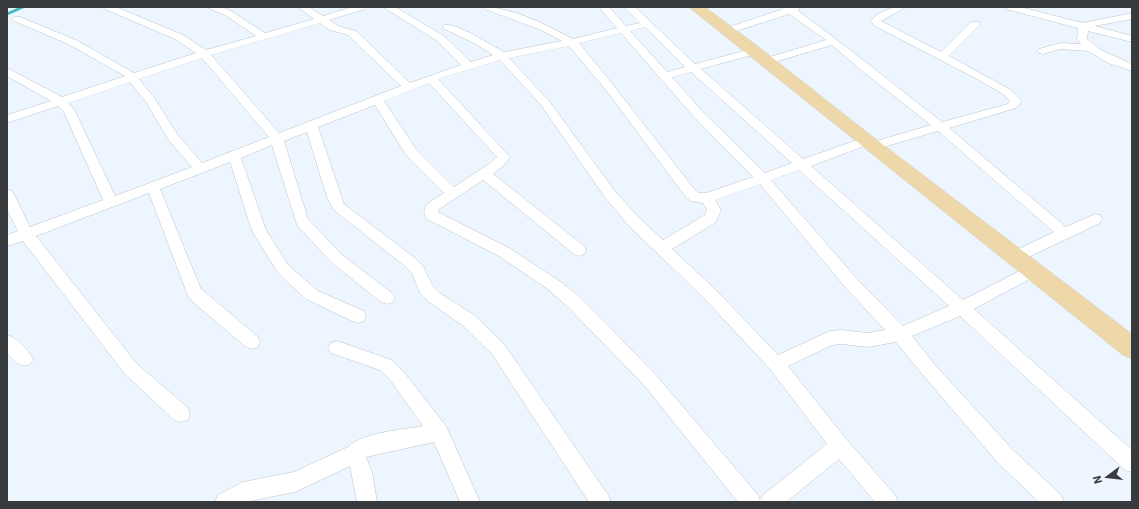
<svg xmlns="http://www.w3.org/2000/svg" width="1139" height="509" viewBox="0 0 1139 509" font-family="'IBM Plex Sans',sans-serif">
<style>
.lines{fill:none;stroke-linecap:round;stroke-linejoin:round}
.stream{stroke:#42b9bc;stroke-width:3}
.minor-casing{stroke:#bcc4cc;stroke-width:1}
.primary-casing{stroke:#d3d4d5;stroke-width:1}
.minor{fill:#fff;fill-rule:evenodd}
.primary{fill:#eed8aa;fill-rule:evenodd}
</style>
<rect width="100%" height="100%" fill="#edf6fe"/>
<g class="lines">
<!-- stream -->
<path class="stream" d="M7,14L23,7"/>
<!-- minor casing -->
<g class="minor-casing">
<g id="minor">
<path d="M103,7H116L183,35L206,50L256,36L225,15L210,9L208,7H222L231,11L265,33L314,19L298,7H309L323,16L352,7H367L365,9L329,20L338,26L356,31L410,83L461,65L436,40L383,7H395L444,36L471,62L493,55L474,43L444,29L443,27L444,25C456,22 493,46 504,52L562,41L541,30L485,9L483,7C512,7 547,25 573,39L617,28L599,7H609L626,26L640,23L624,7H635L695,64L755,48L759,49L760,51L759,53L701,69L803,159L863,138H871L873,142L931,125L861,70L832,45L771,63H763L762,61L763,59L826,40L789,14L727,34L723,33L722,31L723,29L783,9L781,7H800L798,11C847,46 894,85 942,122L1008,104L1010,101L1003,94L979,80L875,26L871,21C879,10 893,7 906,7L881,21L941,52L971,22H979L980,24L979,26L949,56L1011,90L1022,101L1016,108L949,128L1066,227L1095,214L1100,215L1102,219L1100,223L1020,261L1015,263L1010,261L1007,257L1010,253L1054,232L938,131L873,150L869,149L867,145L811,166L963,300L1027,267L1032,265L1037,267L1040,271L1037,275L974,309L1132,450V472L1125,470L960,316L912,336L935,365L1012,449L1061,495L1064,502H1039L998,463L923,375L896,342L868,347L842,344L832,345L788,366L847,440L895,495L898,502H875L839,459L786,502H738L643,384L568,307L549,290L499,256L427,219L424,213L427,204L444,193L406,155L375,105L318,127L344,204L416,259L423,266L432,285L441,294L474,315L504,344L608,495L611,502H589L492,354L462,325L429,302L420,293L412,273L406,267L334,210L327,197L307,132L284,141L308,219L341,254L393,294L395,298L393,302L387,304L381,302L331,262L297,225L272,145L241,158L266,230L288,265L318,291L364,311L366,316L364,321L358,323L352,321L306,299L278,273L252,231L230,162L160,189L201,289L258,337L260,342L258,347L252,349L246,347L194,303L188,296L149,193L36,236L136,363L188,408L190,414L188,420L181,422L174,420L124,373L23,241L7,246V235L18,231L7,209V189L12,191L14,194L30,227L103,200L64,112L58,106L7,123V115L51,101L7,76V68L62,97L125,76L68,44L14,21L12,19L14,17H20L76,40L134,73L196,53L175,39L105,9ZM320,23L330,30L348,35L401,86L279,133L211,55ZM645,27L685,67L667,72L630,31ZM621,33L693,116L753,177L706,193H699L695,190L614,86L579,43ZM569,46L606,90L685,196L691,201L703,203L707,210L705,215L663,240L639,218L614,190L549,101L509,58ZM202,58L269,137L202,163L177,134L155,99L139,79ZM500,60L541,105L604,196L629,226L703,297L770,369L827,444L763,495L760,500L758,495L655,374L580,297L561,282L509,248L438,212L439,209L483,180L574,254L579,256L584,254L586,250L584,246L493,174L505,164L510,157L438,79ZM691,72L792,163L765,173L701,110L672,77ZM130,82L146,102L168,139L192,167L115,196L75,111L68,103ZM429,83L497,157L489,164L454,187L416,149L384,101ZM799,170L949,306L903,326L857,279L771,180ZM760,184L845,287L885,330L868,333L842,330L830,331L778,355L715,289L672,249L716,222L721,210L715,200Z"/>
<path d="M1004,7H1020L1083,23L1132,13V19L1095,26L1132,36V42L1088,31L1087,39L1101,50L1132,64V71L1108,63L1088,51L1060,49L1043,54L1039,53L1038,51L1039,49L1060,43L1081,44L1077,39L1078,28L1006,9Z"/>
<path d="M7,335C17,338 28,349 33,359L30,364C19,368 14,361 7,353Z"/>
<path d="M337,341L392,360L403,371L446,426L480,502H460L434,442L366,457L372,472L377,502H357L350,466L295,492L245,502H215L218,495L243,482L294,472L348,447C364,432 402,430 423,426L391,381L380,370L331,353L328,348L331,343Z"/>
</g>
</g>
<!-- primary casing -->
<g class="primary-casing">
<path id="primary" d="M689,7H705L760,48L873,137L1132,334V359L1123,355Z"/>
</g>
<!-- minor -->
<use href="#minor" class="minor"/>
<!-- primary -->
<use href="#primary" class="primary"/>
</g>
<!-- border -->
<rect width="1139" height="509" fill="none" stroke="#383b3e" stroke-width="16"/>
<!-- north arrow -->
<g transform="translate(1107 477) rotate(255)" stroke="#edf6fe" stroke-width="3" paint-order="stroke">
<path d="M0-3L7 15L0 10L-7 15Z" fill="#383b3e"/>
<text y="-6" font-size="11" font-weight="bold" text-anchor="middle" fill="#383b3e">N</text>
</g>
</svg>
